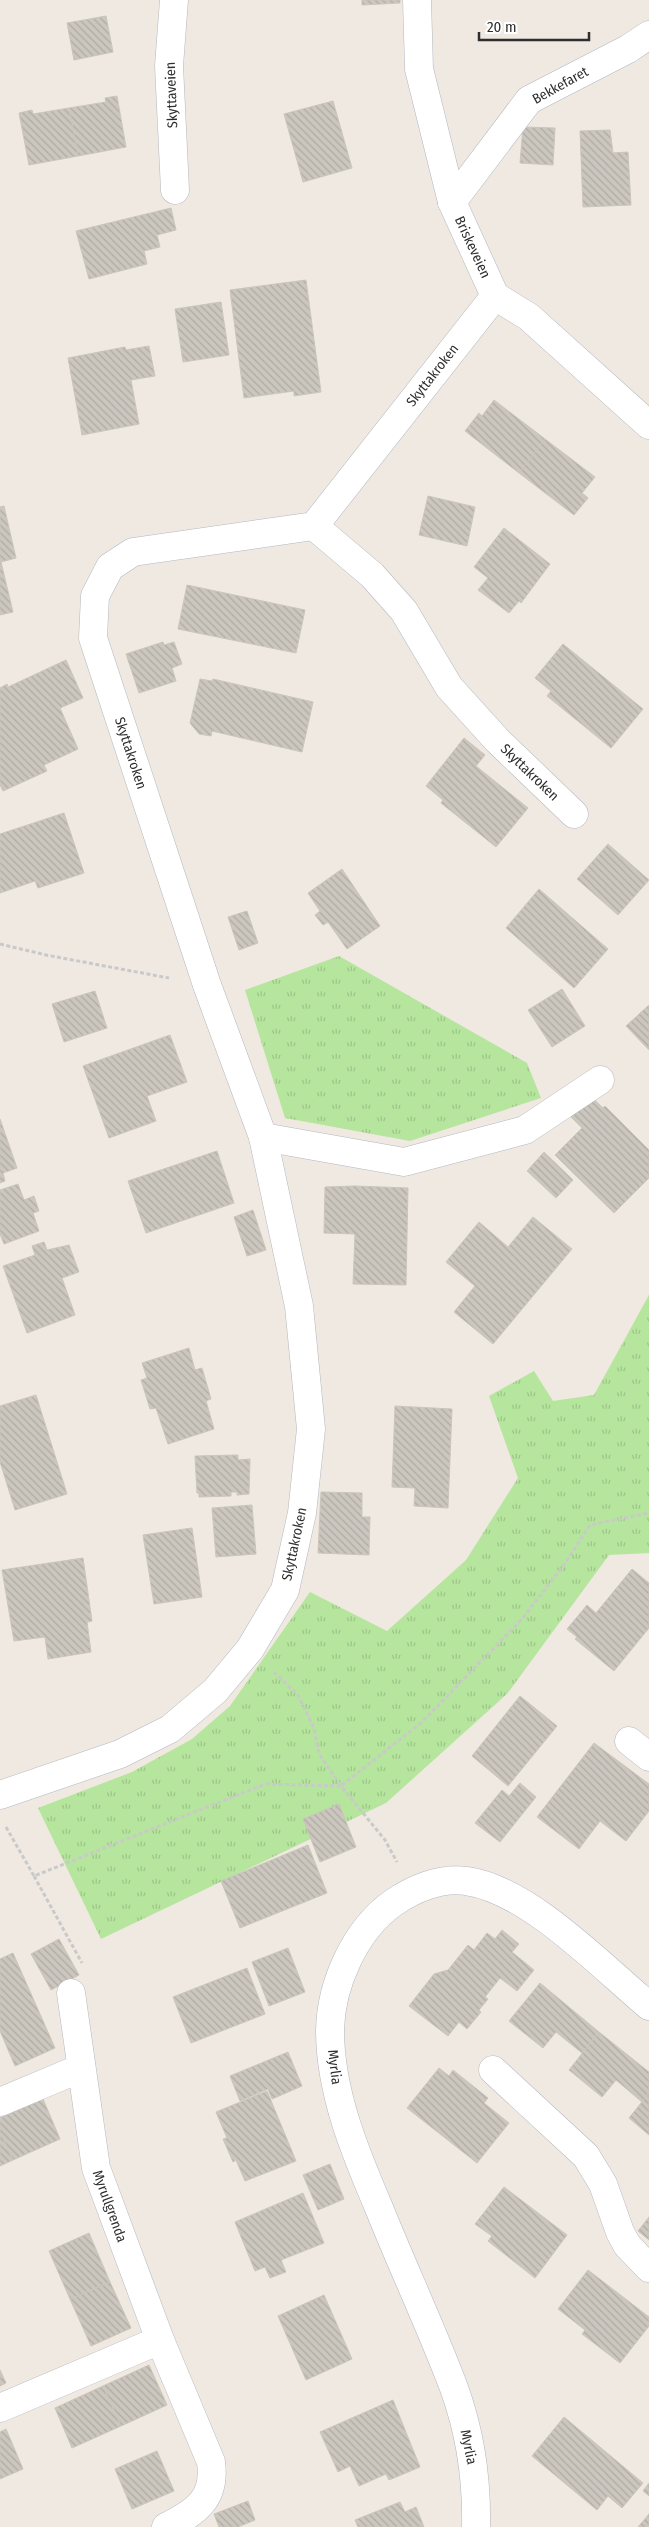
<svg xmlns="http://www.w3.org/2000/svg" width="649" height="2527" viewBox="0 0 649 2527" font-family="'Fira Sans Condensed',sans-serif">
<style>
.grass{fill:url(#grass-tufts)}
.building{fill:url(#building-back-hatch);stroke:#cbc5ba}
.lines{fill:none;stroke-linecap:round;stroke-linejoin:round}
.minor-casing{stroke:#b4b7c1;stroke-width:29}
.path{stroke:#c9c9c9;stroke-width:3;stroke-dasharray:4 2.5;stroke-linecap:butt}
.minor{stroke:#fff;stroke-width:28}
.labels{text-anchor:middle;stroke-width:4;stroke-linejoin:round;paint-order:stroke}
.street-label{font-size:14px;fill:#2e2e2e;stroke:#fff}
</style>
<defs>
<pattern id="grass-tufts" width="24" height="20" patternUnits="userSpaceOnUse" patternTransform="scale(1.25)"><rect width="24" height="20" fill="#b6e59e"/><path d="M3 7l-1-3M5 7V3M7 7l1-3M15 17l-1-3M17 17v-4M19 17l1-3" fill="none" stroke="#9dc588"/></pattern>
<pattern id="building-back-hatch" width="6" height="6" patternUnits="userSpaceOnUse" patternTransform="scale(1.25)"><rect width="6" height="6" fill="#cbc7bf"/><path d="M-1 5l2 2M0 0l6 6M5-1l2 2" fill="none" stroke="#afaba4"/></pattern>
</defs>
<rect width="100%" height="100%" fill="#efe9e1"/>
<!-- grass -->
<g class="grass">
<path d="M339,956L527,1063L541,1098L410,1141L285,1118L245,990Z"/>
<path d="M649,1295V1553L609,1555L507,1694L386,1803L101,1939L38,1808L132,1772L192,1739L230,1706L310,1592L387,1631L466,1560L518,1478L489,1396L534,1371L553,1401L594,1395Z"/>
</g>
<!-- building -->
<g class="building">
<path d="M362,0H400V3L362,5Z"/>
<path d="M106,16L113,52L74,60L67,23Z"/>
<path d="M117,96L126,147L78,156L69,108L106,102L105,98Z"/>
<path d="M333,101L352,168L303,182L284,114Z"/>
<path d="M69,108L78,156L29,165L19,113L32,110L33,114Z"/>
<path d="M523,127L555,128L553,165L520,163Z"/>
<path d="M610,130L613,153L628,152L631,205L583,207L580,131Z"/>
<path d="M171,208L176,230L157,235L160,247L144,251L147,264L89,279L76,231Z"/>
<path d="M306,280L321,392L294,396V391L244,398L230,290Z"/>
<path d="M221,302L229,355L183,362L175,309Z"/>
<path d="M149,346L155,376L131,380L139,424L82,435L68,358L125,347L126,350Z"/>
<path d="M494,400L545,439L519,473L465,431L479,413L482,416Z"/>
<path d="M545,439L595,477L582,493L588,498L574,515L519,473Z"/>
<path d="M428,496L475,507L467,546L419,535Z"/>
<path d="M4,506L16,558L1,562L13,612L0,615V507Z"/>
<path d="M504,528L550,564L521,603L519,601L509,613L478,590L488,578L474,567Z"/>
<path d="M187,585L305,610L296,653L178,629Z"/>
<path d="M163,642L164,645L174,642L182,664L172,668L176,681L139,693L126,654Z"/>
<path d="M563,644L643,709L611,748L547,696L551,691L535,678Z"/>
<path d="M66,660L83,698L60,708L78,749L44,765L47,771L3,791L0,785V688L7,684L8,687Z"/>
<path d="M200,679L212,681L213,679L313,702L302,752L212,731L211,736L199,734L190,723Z"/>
<path d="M464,738L485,755L476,766L528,808L496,847L441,803L443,800L426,786Z"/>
<path d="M64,813L84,873L38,888L35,881L0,893V834Z"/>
<path d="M608,844L649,880L618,915L577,879Z"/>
<path d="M342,869L380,926L347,949L328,922L323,925L315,915L320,911L308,893Z"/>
<path d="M539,889L608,949L574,988L506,928Z"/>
<path d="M247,911L258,943L239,950L228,917Z"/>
<path d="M562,989L585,1026L552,1047L528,1010Z"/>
<path d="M95,991L107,1028L64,1042L52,1004Z"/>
<path d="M649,1005V1050L626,1026Z"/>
<path d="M170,1035L187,1082L147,1096L156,1121L109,1138L83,1066Z"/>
<path d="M585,1091L603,1108L605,1106L649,1150V1178L614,1213L555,1155L582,1128L565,1111Z"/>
<path d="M0,1119L17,1168L3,1173L5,1181L0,1183Z"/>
<path d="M217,1151L234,1203L146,1233L128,1181Z"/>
<path d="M544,1152L573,1180L556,1198L527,1171Z"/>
<path d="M18,1184L24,1200L34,1196L39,1211L33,1213L39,1231L4,1244L0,1234V1190Z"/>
<path d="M355,1186L408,1188L406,1285L353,1284L355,1234L324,1233L325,1187Z"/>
<path d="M253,1210L266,1250L247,1256L234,1217Z"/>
<path d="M533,1217L572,1249L493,1344L454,1312L475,1286L446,1262L479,1222L508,1247Z"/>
<path d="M44,1242L47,1250L69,1245L79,1272L62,1278L75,1315L27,1333L3,1266L35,1255L32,1246Z"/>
<path d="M189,1348L195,1370L202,1368L211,1399L206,1401L214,1429L168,1444L156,1408L150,1409L141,1380L147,1378L142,1363Z"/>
<path d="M36,1395L67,1494L15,1510L0,1462V1406Z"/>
<path d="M395,1406L452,1409L448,1508L414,1506L415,1488L392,1487Z"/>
<path d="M238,1455V1460L250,1459L249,1494L237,1495V1492H231V1496L199,1497V1493H197L195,1456Z"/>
<path d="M321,1492L362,1493V1517H370L369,1555L318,1553Z"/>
<path d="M252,1505L256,1554L216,1557L212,1508Z"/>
<path d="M192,1528L202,1597L154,1604L143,1535Z"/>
<path d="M83,1558L92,1621L87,1622L91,1652L48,1659L45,1637L14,1641L2,1570Z"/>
<path d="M632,1569L649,1583V1628L614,1671L575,1639L577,1637L567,1629L587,1605L596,1613Z"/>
<path d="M520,1696L557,1726L508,1786L472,1756Z"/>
<path d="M594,1743L649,1784V1811L626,1841L600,1821L579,1849L537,1817Z"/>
<path d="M520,1783L536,1797L500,1842L475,1823L502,1790L509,1796Z"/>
<path d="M339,1804L356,1847L320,1862L303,1819Z"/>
<path d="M308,1845L327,1893L240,1928L221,1881Z"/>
<path d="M502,1930L519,1944L512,1952L534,1970L517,1991L500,1978L485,1997L488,1999L479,2010L481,2012L467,2029L459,2022L448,2036L409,2006L434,1974L448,1970L468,1945L474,1950L487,1933L495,1939Z"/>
<path d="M59,1939L79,1975L51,1990L31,1954Z"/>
<path d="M288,1948L305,1992L269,2006L252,1962Z"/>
<path d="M13,1953L55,2048L15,2066L0,2031V1959Z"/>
<path d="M247,1968L265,2014L191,2043L173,1997Z"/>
<path d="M540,1983L599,2032L582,2053L556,2032L543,2048L509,2021Z"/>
<path d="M599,2032L649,2072V2093L642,2102L616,2080L602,2097L569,2070Z"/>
<path d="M288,2052L302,2086L272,2099L268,2089L240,2101L230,2076Z"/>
<path d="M439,2068L449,2076L453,2070L488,2098L484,2103L509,2123L477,2163L407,2108Z"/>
<path d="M267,2091L296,2161L245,2181L236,2160L233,2162L223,2139L227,2138L216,2112Z"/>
<path d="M649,2093V2135L629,2118Z"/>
<path d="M43,2099L60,2139L13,2160L0,2132V2118Z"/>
<path d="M0,2132L13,2160L0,2166Z"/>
<path d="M330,2164L344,2199L318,2210L303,2175Z"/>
<path d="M504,2187L567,2235L535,2278L488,2241L492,2236L475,2224Z"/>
<path d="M303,2193L324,2243L281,2260L286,2272L270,2278L265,2267L255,2271L235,2222Z"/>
<path d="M649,2217V2240L638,2231Z"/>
<path d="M89,2233L110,2282L70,2299L49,2251Z"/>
<path d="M588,2270L649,2317V2326L620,2363L582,2334L585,2330L558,2309Z"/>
<path d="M110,2282L131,2328L91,2346L70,2299Z"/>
<path d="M324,2295L352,2359L306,2380L278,2316Z"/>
<path d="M149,2365L167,2405L121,2426L103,2386Z"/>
<path d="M0,2370L6,2383L0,2386Z"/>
<path d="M103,2386L121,2426L72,2448L55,2408Z"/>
<path d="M393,2400L420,2467L389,2480L386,2474L359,2486L350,2466L338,2472L320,2432Z"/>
<path d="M564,2417L643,2483L622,2508L608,2496L597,2510L532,2456Z"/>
<path d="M6,2429L23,2469L0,2479V2432Z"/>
<path d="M157,2451L174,2491L132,2509L115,2469Z"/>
<path d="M649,2483V2496L643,2491Z"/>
<path d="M248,2501L255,2520L238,2527H219L214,2514Z"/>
<path d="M400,2502L405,2512L416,2507L424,2527H358L355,2520Z"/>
<path d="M649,2514V2527H638Z"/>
</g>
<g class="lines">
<!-- minor casing -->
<g class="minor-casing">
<g id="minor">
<path d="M174,0L169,66L175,190"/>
<path d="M417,0L419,69L452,202L495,296L529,317L649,425"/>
<path d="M452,202L529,100L628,49L649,35"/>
<path d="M314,526L372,575L404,611L449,687L497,740L574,814"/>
<path d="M263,1137L404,1162L525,1130L600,1080"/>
<path d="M629,1741L649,1757"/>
<path d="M0,1795L120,1754L170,1729L215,1691L250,1649L285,1590L302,1513L311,1429L299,1306L263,1137L207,985L93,638L95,596L110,567L133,552L314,526L495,296"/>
<path d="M71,1993L96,2168L160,2340L211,2462C216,2499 196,2512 166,2527"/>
<path d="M493,2070L586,2156L603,2184L620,2232L627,2245L649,2268"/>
<path d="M0,2102L81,2068"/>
<path d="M0,2408L160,2340"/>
<path d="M476,2527C477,2480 470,2432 454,2388C431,2327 403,2268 379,2208C355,2152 330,2092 330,2030C331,1984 355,1930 393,1903C413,1889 441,1877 466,1881C528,1889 601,1966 649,2006"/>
</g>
</g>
<!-- path -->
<g class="path">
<path d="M0,944L46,955L169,978"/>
<path d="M274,1672L298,1695L314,1728L319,1754L341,1786L422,1722L522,1619L566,1562L590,1525L649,1513"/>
<path d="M6,1827L34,1876L265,1784L341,1786L385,1840L397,1862"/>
<path d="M34,1876L82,1963"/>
</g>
<!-- minor -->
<use href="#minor" class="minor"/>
</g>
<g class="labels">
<!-- street labels -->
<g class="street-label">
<text transform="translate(560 85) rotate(-29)" y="5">Bekkefaret</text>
<text transform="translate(171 95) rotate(-92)" y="5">Skyttaveien</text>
<text transform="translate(473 247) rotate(65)" y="5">Briskeveien</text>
<text transform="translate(432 375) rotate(-52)" y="5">Skyttakroken</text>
<text transform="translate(131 753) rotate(72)" y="5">Skyttakroken</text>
<text transform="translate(530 772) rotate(44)" y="5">Skyttakroken</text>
<text transform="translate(294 1544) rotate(-78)" y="5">Skyttakroken</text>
<text transform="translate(335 2067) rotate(83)" y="5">Myrlia</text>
<text transform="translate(110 2206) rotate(70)" y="5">Myrullgrenda</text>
<text transform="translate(469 2447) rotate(78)" y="5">Myrlia</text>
</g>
</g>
<!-- scale -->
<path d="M479 32v8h110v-8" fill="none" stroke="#2e2e2e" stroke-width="2.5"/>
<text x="487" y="32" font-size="15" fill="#2e2e2e" stroke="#ffffff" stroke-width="4" paint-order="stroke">20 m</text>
</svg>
